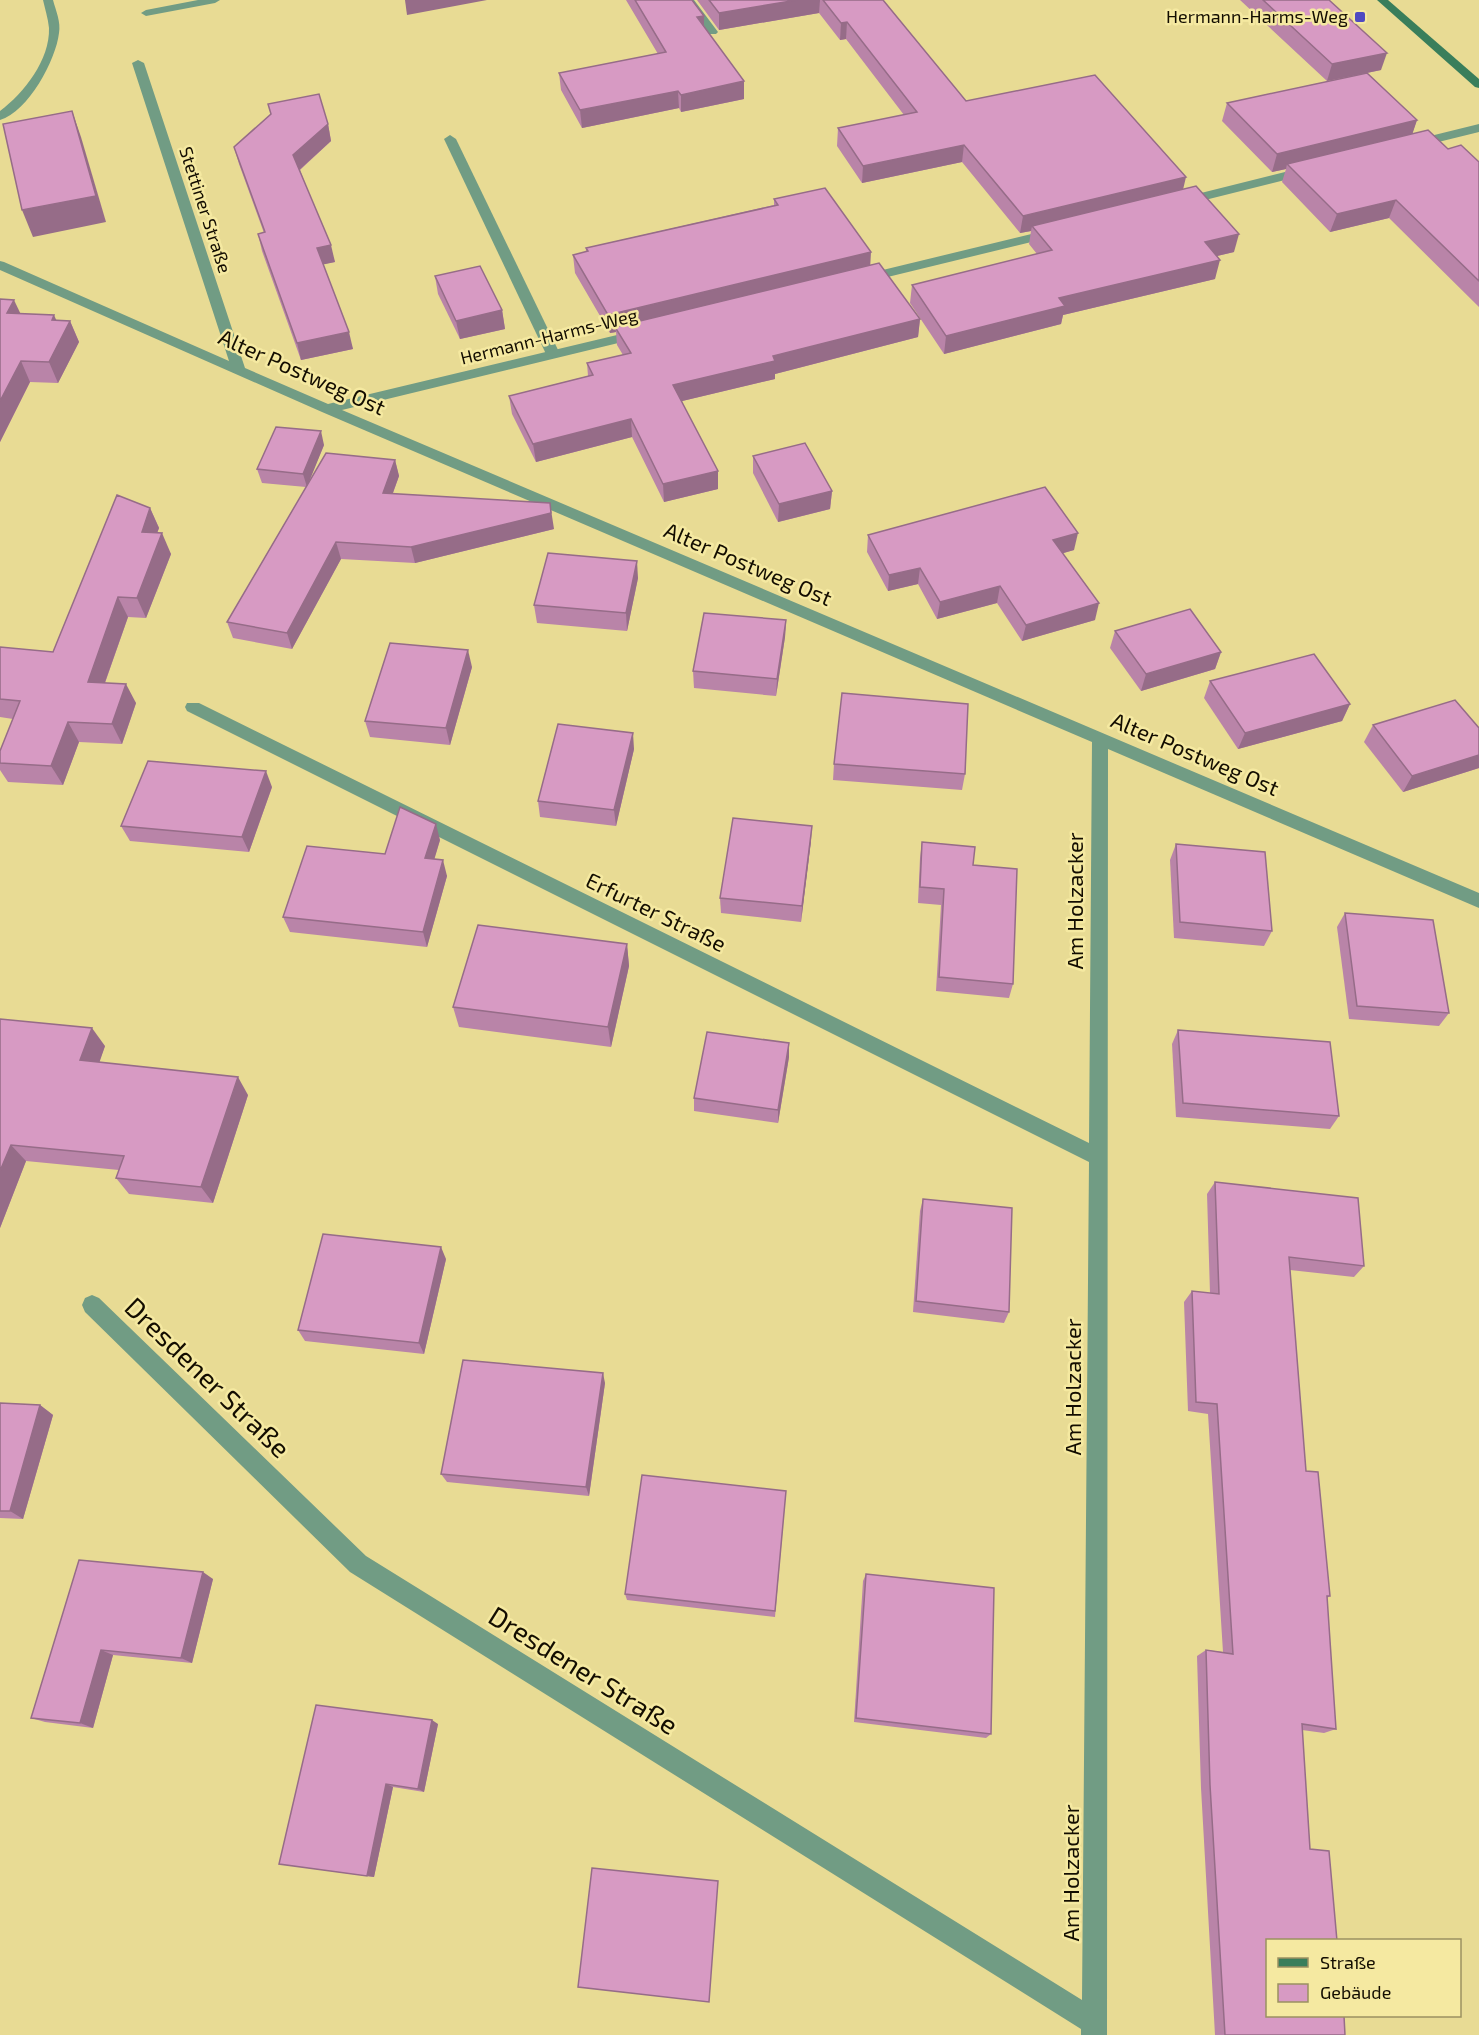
<svg xmlns="http://www.w3.org/2000/svg" width="1479" height="2035" viewBox="0 0 1479 2035" font-family="'Exo 2',sans-serif">
<style>
.lines{fill:none;stroke-linecap:round;stroke-linejoin:round}
.lane{fill:#719c84;fill-rule:evenodd}
.street{fill:#719c84;fill-rule:evenodd}
.secondary{fill:#397e5b;fill-rule:evenodd}
.wall{fill:#b984a8}
.shaded-wall{fill:#966c88}
.building{fill:#d79ac3;stroke:#966c88;stroke-width:1.5}
.poi-dot{fill:#4f4ac1;stroke:#f5e9a1;stroke-width:2}
.labels{text-anchor:middle;stroke-width:5;stroke-linejoin:round;paint-order:stroke}
.far-poi-label{font-size:18px;fill:#130d00;stroke:#f5e9a1;text-anchor:end}
.far-street-label{font-size:18px;fill:#130d00;stroke:#f5e9a1}
.street-label{font-size:22px;fill:#130d00;stroke:#f5e9a1}
.near-street-label{font-size:27px;fill:#130d00;stroke:#f5e9a1}
</style>
<rect width="100%" height="100%" fill="#e8db94"/>
<g class="lines">
<!-- lane -->
<path class="lane" d="M450,135L456,139L560,354L558,357H548L546,354L444,139Z"/>
<!-- street -->
<g class="street">
<path d="M43,0H53C56,11 61,22 59,33C56,60 28,112 0,120V111C24,93 50,60 49,28C48,18 45,9 43,0Z"/>
<path d="M198,0H220L215,3L146,16L141,13L146,10Z"/>
<path d="M683,0H694L718,32L716,34H708Z"/>
<path d="M138,60L144,63L245,368L328,404L638,330L643,331L645,334L643,337L342,410L1479,893V908L1108,749L1107,2035H1081V2029L350,1572L85,1312L82,1305L85,1298L92,1295L99,1298L366,1556L1082,2000L1089,1162L187,711L185,707L187,703H199L1089,1143L1092,742L322,412L0,270V261L4,262L229,361L132,63Z"/>
<path d="M1479,124V132L1414,148L1408,144L1410,141Z"/>
<path d="M1305,167L1311,171L1309,174L1181,206L1175,202L1177,199Z"/>
<path d="M1052,229L1058,233L1056,236L863,283L857,279L858,276Z"/>
</g>
<!-- secondary -->
<path class="secondary" d="M1377,0H1388L1479,79V88L1475,87Z"/>
</g>
<!-- wall -->
<g class="wall">
<path d="M626,0H692L704,26L744,99L681,112L679,108L582,128L561,90L559,73L658,54Z"/>
<path d="M697,0H883L966,101L1183,190L1234,252L1217,256L1215,279L1063,315L1061,324L944,354L910,303L912,285L1037,254L1029,244L1031,231L1020,233L962,162L862,183L837,146L838,128L904,115L846,39L840,40L819,13L719,30Z"/>
<path d="M1240,0H1329L1381,70L1367,73L1417,120L1412,134L1479,162V307L1389,218L1330,232L1282,182L1286,169L1272,172L1222,121L1227,103L1353,76L1327,81Z"/>
<path d="M268,104L328,124L331,141L300,170L335,262L323,264L353,349L301,360L262,251L258,234L264,233L239,164L234,147L271,115Z"/>
<path d="M774,199L870,265L920,319L918,337L775,374V379L682,401L718,489L664,502L632,437L536,462L512,414L509,396L588,376L587,363L623,355L617,345L616,332L610,333L575,273L573,255L586,252V248L774,205Z"/>
<path d="M435,276L502,310L505,329L460,339L438,294Z"/>
<path d="M0,299L20,313L57,320L70,321L79,342L58,383L30,382L0,442Z"/>
<path d="M324,445L308,483L395,460L399,476L393,493L554,529L415,563L341,559L292,649L233,638L227,622L306,487L262,483L257,469Z"/>
<path d="M753,456L832,491L830,509L778,522L753,473Z"/>
<path d="M150,508L159,528L157,533L171,554L146,618L128,617L105,683L136,703L122,744L79,742L63,785L8,782L0,770V751L13,719L0,717V647L53,652Z"/>
<path d="M868,535L1074,550L1063,553L1095,620L1022,641L997,603L937,619L918,584L888,591L867,552Z"/>
<path d="M638,578L627,631L537,623L534,605Z"/>
<path d="M786,620L785,637L776,696L694,688L693,671Z"/>
<path d="M1115,631L1221,652L1215,669L1141,691L1110,648Z"/>
<path d="M472,667L450,745L370,737L365,721Z"/>
<path d="M1210,681L1350,704L1342,721L1238,749L1204,698Z"/>
<path d="M1373,725L1479,728V768L1403,792L1364,742Z"/>
<path d="M634,749L616,826L540,817L538,801Z"/>
<path d="M834,764L965,774L962,790L833,780Z"/>
<path d="M272,787L249,852L130,841L121,826Z"/>
<path d="M440,840L434,859L447,876L427,947L290,932L283,917L385,854Z"/>
<path d="M811,841L801,922L721,913L720,898Z"/>
<path d="M922,842L973,865L1013,984L1009,998L936,991L941,905L918,903L920,858Z"/>
<path d="M1176,844L1272,931L1264,946L1174,938L1170,860Z"/>
<path d="M1345,913L1449,1013L1439,1026L1349,1019L1337,927Z"/>
<path d="M627,944L629,966L611,1047L459,1027L453,1007Z"/>
<path d="M0,1019L105,1046L99,1062L248,1095L213,1203L129,1194L116,1178L119,1170L26,1161L0,1228Z"/>
<path d="M1178,1030L1339,1116L1330,1129L1176,1117L1172,1044Z"/>
<path d="M789,1043V1057L778,1123L694,1111V1098Z"/>
<path d="M1215,1182L1364,1266L1354,1277L1290,1270L1306,1471L1330,1596L1327,1598L1336,1729L1324,1733L1302,1730L1310,1849L1345,2035H1215L1201,1788L1197,1656L1206,1650L1223,1652L1208,1414L1188,1411L1184,1302L1192,1291L1210,1293L1207,1194Z"/>
<path d="M923,1199L1009,1312L1004,1323L913,1312L920,1211Z"/>
<path d="M446,1259L424,1354L305,1341L298,1330Z"/>
<path d="M605,1383L589,1496L447,1482L441,1474Z"/>
<path d="M0,1403L40,1405L53,1415L23,1519L0,1518Z"/>
<path d="M786,1491L775,1617L627,1600L625,1594Z"/>
<path d="M79,1560L213,1579L192,1663L113,1655L93,1728L45,1722L31,1718Z"/>
<path d="M866,1574L991,1734L986,1738L854,1722L863,1581Z"/>
<path d="M438,1724L424,1792L393,1787L374,1877L279,1864Z"/>
</g>
<!-- shaded-wall -->
<g class="shaded-wall">
<path d="M405,0H487L407,15Z"/>
<path d="M797,0H820L819,13L719,30V13Z"/>
<path d="M704,16V33L697,17Z"/>
<path d="M847,22L846,39L840,40L841,23Z"/>
<path d="M1387,53L1381,70L1327,81L1332,64Z"/>
<path d="M744,81V99L681,112V95Z"/>
<path d="M678,91L679,108L582,128L580,110Z"/>
<path d="M72,111L81,137L106,222L33,237L22,210Z"/>
<path d="M1417,120L1411,138L1287,164L1286,169L1272,172L1277,154Z"/>
<path d="M328,124L331,141L297,172L293,155Z"/>
<path d="M964,145L962,162L862,183L863,166Z"/>
<path d="M1186,177L1182,194L1032,226L1031,231L1020,233L1023,216Z"/>
<path d="M1396,200L1389,218L1330,232L1337,214Z"/>
<path d="M1239,234L1234,252L1200,260L1205,242Z"/>
<path d="M331,245L335,262L321,265L317,248Z"/>
<path d="M871,252L870,270L615,327L616,332L610,333L608,315Z"/>
<path d="M1220,260L1215,279L1063,315L1061,324L944,354L946,336L1059,298Z"/>
<path d="M14,300L24,321L7,313Z"/>
<path d="M502,310L505,329L460,339L456,321Z"/>
<path d="M54,315L63,335L70,321L79,342L58,383L49,362L52,320Z"/>
<path d="M920,319L918,337L775,374V379L674,403L673,385L773,356Z"/>
<path d="M349,332L353,349L301,360L297,343Z"/>
<path d="M21,361L30,382L0,442V401Z"/>
<path d="M631,419L632,437L536,462L533,444Z"/>
<path d="M321,431L324,445L307,487L303,474Z"/>
<path d="M395,460L399,476L387,509L383,493Z"/>
<path d="M718,471V489L664,502L663,484Z"/>
<path d="M832,491L830,509L778,522L779,504Z"/>
<path d="M550,503L554,529L415,563L411,547Z"/>
<path d="M150,508L159,528L150,552L142,532Z"/>
<path d="M162,533L171,554L146,618L137,598Z"/>
<path d="M1078,533L1074,550L1050,557L1053,540Z"/>
<path d="M336,542L341,559L292,649L287,633Z"/>
<path d="M637,561L638,578L627,631L626,613Z"/>
<path d="M920,568L918,584L888,591L889,575Z"/>
<path d="M1000,586L997,603L937,619L940,602Z"/>
<path d="M118,597L128,617L98,702L88,682Z"/>
<path d="M1099,603L1095,620L1022,641L1026,625Z"/>
<path d="M786,620L785,637L776,696L777,679Z"/>
<path d="M468,650L472,667L450,745L446,728Z"/>
<path d="M1221,652L1215,669L1141,691L1146,674Z"/>
<path d="M126,684L136,703L122,744L112,724Z"/>
<path d="M1350,704L1342,721L1238,749L1245,733Z"/>
<path d="M68,722L79,742L63,785L51,766Z"/>
<path d="M633,733L634,749L616,826L614,810Z"/>
<path d="M1479,755V768L1403,792L1412,776Z"/>
<path d="M266,771L272,787L249,852L242,837Z"/>
<path d="M436,824L440,840L430,874L425,858Z"/>
<path d="M812,826L811,841L801,922L802,906Z"/>
<path d="M443,860L447,876L427,947L423,932Z"/>
<path d="M627,944L629,966L611,1047L608,1027Z"/>
<path d="M92,1028L105,1046L94,1078L80,1060Z"/>
<path d="M789,1043V1057L778,1123V1110Z"/>
<path d="M238,1077L248,1095L213,1203L201,1187Z"/>
<path d="M11,1145L26,1161L0,1228V1171Z"/>
<path d="M441,1247L446,1259L424,1354L419,1343Z"/>
<path d="M603,1373L605,1383L589,1496L586,1487Z"/>
<path d="M40,1405L53,1415L23,1519L10,1511Z"/>
<path d="M203,1572L213,1579L192,1663L181,1658Z"/>
<path d="M101,1650L113,1655L93,1728L80,1723Z"/>
<path d="M432,1720L438,1724L424,1792L418,1789Z"/>
<path d="M386,1784L393,1787L374,1877L367,1876Z"/>
</g>
<!-- building -->
<g class="building">
<path d="M635,0H692L704,16L697,17L744,81L681,95L678,91L580,110L559,73L666,52Z"/>
<path d="M709,0H797L719,13Z"/>
<path d="M823,0H883L966,101L1095,75L1186,177L1023,216L964,145L863,166L838,128L917,112L847,22L841,23Z"/>
<path d="M1263,0H1329L1387,53L1332,64Z"/>
<path d="M1367,73L1417,120L1277,154L1227,103Z"/>
<path d="M319,94L328,124L293,155L331,245L317,248L349,332L297,343L258,234L265,232L234,147L271,114L268,104Z"/>
<path d="M72,111L96,196L22,210L3,124Z"/>
<path d="M1428,130L1448,149L1461,145L1479,162V281L1396,200L1337,214L1287,164Z"/>
<path d="M1196,186L1239,234L1205,242L1220,260L1059,298L1065,306L946,336L912,285L1052,250L1032,226Z"/>
<path d="M825,188L871,252L608,315L573,255L588,251L586,248L778,205L774,199Z"/>
<path d="M879,263L920,319L773,356L775,361L673,385L718,471L663,484L631,419L533,444L509,396L593,375L587,363L631,353L615,327Z"/>
<path d="M480,266L502,310L456,321L435,276Z"/>
<path d="M0,299L14,300L7,313L54,315L52,320L70,321L49,362L21,361L0,401Z"/>
<path d="M276,427L321,431L303,474L257,469Z"/>
<path d="M805,443L832,491L779,504L753,456Z"/>
<path d="M326,453L395,460L383,493L550,503L551,513L411,547L336,542L287,633L227,622Z"/>
<path d="M1045,487L1078,533L1053,540L1099,603L1026,625L1000,586L940,602L920,568L889,575L868,535Z"/>
<path d="M117,495L150,508L142,532L162,533L137,598L118,597L88,682L126,684L112,724L68,722L51,766L0,763V751L20,701L0,699V647L53,652Z"/>
<path d="M548,553L637,561L626,613L534,605Z"/>
<path d="M1190,609L1221,652L1146,674L1115,631Z"/>
<path d="M704,613L786,620L777,679L693,671Z"/>
<path d="M390,643L468,650L446,728L365,721Z"/>
<path d="M1314,654L1350,704L1245,733L1210,681Z"/>
<path d="M842,693L968,704L965,774L834,764Z"/>
<path d="M1455,700L1479,728V755L1412,776L1373,725Z"/>
<path d="M558,724L633,733L614,810L538,801Z"/>
<path d="M148,761L266,771L242,837L121,826Z"/>
<path d="M400,807L436,824L425,858L443,860L423,932L283,917L307,846L385,854Z"/>
<path d="M733,818L812,826L802,906L720,898Z"/>
<path d="M922,842L975,847L973,865L1017,869L1013,984L939,977L944,889L920,887Z"/>
<path d="M1176,844L1265,852L1272,931L1180,922Z"/>
<path d="M1345,913L1433,920L1449,1013L1357,1006Z"/>
<path d="M478,925L627,944L608,1027L453,1007Z"/>
<path d="M0,1019L92,1028L80,1060L238,1077L201,1187L116,1178L124,1156L11,1145L0,1171Z"/>
<path d="M1178,1030L1330,1042L1339,1116L1183,1103Z"/>
<path d="M707,1032L789,1043L778,1110L694,1098Z"/>
<path d="M1215,1182L1358,1198L1364,1266L1289,1257L1306,1471L1318,1472L1330,1596H1327L1336,1729L1302,1724L1310,1849L1329,1851L1337,1941H1268V2016H1344L1345,2035H1225L1210,1785L1206,1650L1233,1654L1217,1404L1196,1402L1192,1291L1219,1294Z"/>
<path d="M923,1199L1012,1208L1009,1312L916,1301Z"/>
<path d="M323,1234L441,1247L419,1343L298,1330Z"/>
<path d="M463,1360L603,1373L586,1487L441,1474Z"/>
<path d="M0,1403L40,1405L10,1511H0Z"/>
<path d="M642,1475L786,1491L775,1611L625,1594Z"/>
<path d="M79,1560L203,1572L181,1658L101,1650L80,1723L31,1718Z"/>
<path d="M866,1574L994,1588L991,1734L856,1718Z"/>
<path d="M316,1705L432,1720L418,1789L386,1784L367,1876L279,1864Z"/>
<path d="M592,1868L718,1881L709,2002L578,1987Z"/>
</g>
<!-- markers -->
<rect class="poi-dot" x="1354" y="11" width="12" height="12" rx="3"/>
<g class="labels">
<!-- far-poi labels -->
<g class="far-poi-label">
<text x="1348" y="23">Hermann-Harms-Weg</text>
</g>
<!-- far-street labels -->
<g class="far-street-label">
<text transform="translate(205 210) rotate(72)" y="6">Stettiner Straße</text>
<text transform="translate(549 337) rotate(-14)" y="6">Hermann-Harms-Weg</text>
</g>
<!-- street labels -->
<g class="street-label">
<text transform="translate(302 372) rotate(24)" y="8">Alter Postweg Ost</text>
<text transform="translate(748 564) rotate(23)" y="8">Alter Postweg Ost</text>
<text transform="translate(1195 754) rotate(23)" y="8">Alter Postweg Ost</text>
<text transform="translate(1075 901) rotate(-90)" y="8">Am Holzacker</text>
<text transform="translate(656 912) rotate(26)" y="8">Erfurter Straße</text>
<text transform="translate(1073 1387) rotate(-90)" y="8">Am Holzacker</text>
<text transform="translate(1071 1873) rotate(-90)" y="8">Am Holzacker</text>
</g>
<!-- near-street labels -->
<g class="near-street-label">
<text transform="translate(207 1378) rotate(44)" y="9">Dresdener Straße</text>
<text transform="translate(583 1671) rotate(32)" y="9">Dresdener Straße</text>
</g>
</g>
<!-- legend -->
<rect x="1266" y="1939" width="195" height="78" fill="#f5e9a1" stroke="#9b9161" stroke-width="1.5"/>
<rect x="1278" y="1958" width="30" height="9" fill="#397e5b" stroke="#9b9161" stroke-width="1.5"/>
<text x="1320" y="1969" font-size="18" fill="#130d00">Straße</text>
<rect x="1278" y="1984" width="30" height="18" fill="#d79ac3" stroke="#9b9161" stroke-width="1.5"/>
<text x="1320" y="1999" font-size="18" fill="#130d00">Gebäude</text>
</svg>
